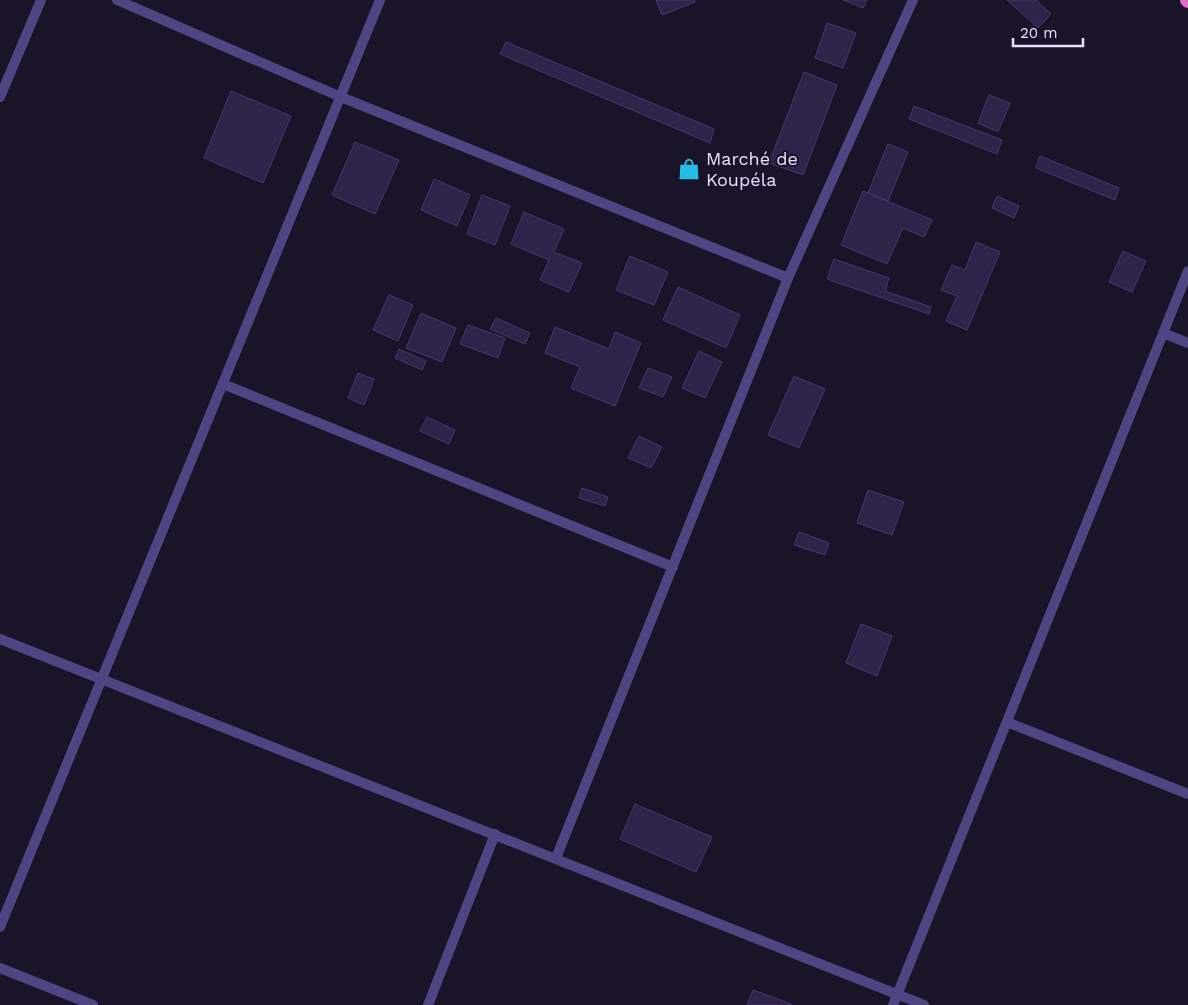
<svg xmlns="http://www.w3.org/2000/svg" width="1188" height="1005" viewBox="0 0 1188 1005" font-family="'Work Sans',sans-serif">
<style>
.building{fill:#2e2348;stroke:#493771}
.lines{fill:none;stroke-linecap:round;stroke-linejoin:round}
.minor{stroke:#4e4582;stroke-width:10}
.tertiary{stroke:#4e4582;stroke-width:10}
.trunk{stroke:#dd70c4;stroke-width:14}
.labels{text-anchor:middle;stroke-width:4;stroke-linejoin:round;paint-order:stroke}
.poi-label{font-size:18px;fill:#e6e0fb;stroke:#1a1429;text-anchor:start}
</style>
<rect width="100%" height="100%" fill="#1a1429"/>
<!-- building -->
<g class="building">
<path d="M656,0H694L695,2L662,15Z"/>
<path d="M843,0H867L863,8Z"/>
<path d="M1007,0H1036L1051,14L1038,28Z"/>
<path d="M827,23L856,33L843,68L815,58Z"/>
<path d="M506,42L714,129L710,143L500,54Z"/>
<path d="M804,72L837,85L803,175L769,163Z"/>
<path d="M231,91L291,116L263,183L204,158Z"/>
<path d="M989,95L1010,103L998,132L978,123Z"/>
<path d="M914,106L1002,140L997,154L909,119Z"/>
<path d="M355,142L399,160L375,214L332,195Z"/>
<path d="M888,144L908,152L888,201L868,193Z"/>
<path d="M1040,156L1119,188L1115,200L1036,168Z"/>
<path d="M434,179L470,195L457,226L421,210Z"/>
<path d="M863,191L932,220L924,237L903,228L887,264L841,245Z"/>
<path d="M482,195L510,206L495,245L467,234Z"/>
<path d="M997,196L1019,206L1014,218L992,208Z"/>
<path d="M524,212L564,229L554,252L582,263L569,292L540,280L549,260L511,244Z"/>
<path d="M976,242L1000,252L967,330L946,321L957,296L941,290L952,265L965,270Z"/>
<path d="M1123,251L1146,261L1132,292L1109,282Z"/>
<path d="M630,256L668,272L654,305L616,290Z"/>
<path d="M834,259L889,278L885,291L931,307L929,314L827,279Z"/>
<path d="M678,287L740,315L726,348L663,320Z"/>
<path d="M389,295L413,305L398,341L373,330Z"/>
<path d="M421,313L456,328L442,362L406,348Z"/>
<path d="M496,318L530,333L525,344L490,329Z"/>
<path d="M468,325L505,338L498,358L460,344Z"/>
<path d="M555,327L609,349L615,332L641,343L615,406L571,388L580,367L545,353Z"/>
<path d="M399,349L426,361L422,370L395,358Z"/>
<path d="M699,351L722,362L705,398L682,388Z"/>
<path d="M648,368L672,377L663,397L639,388Z"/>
<path d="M358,373L374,379L364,405L348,398Z"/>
<path d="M794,376L825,389L799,448L768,435Z"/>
<path d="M427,417L455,430L449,444L420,431Z"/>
<path d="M639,436L662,447L651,468L628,458Z"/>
<path d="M582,488L608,497L605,506L579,498Z"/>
<path d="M868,490L904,502L892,535L857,523Z"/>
<path d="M799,532L829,543L825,555L794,545Z"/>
<path d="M861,624L892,636L877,676L846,663Z"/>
<path d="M635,804L712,837L696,872L620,839Z"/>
<path d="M753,990L791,1004V1005H747Z"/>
</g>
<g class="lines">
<!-- minor -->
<g class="minor">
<path d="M117,0L341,97L788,278"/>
<path d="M0,97L41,0"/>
<path d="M1163,333L1188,343"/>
<path d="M223,384L673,567"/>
<path d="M0,639L924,1005"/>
<path d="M1007,722L1188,794"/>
<path d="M556,858L788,278L913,0"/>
<path d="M0,927L380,0"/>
<path d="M0,968L93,1005"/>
<path d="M428,1005L495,834"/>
</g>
<!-- tertiary -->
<path class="tertiary" d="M893,1005L1188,271"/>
<!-- trunk -->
<path class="trunk" d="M1187,0L1188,1"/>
</g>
<!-- icons -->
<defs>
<g id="shop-bare" transform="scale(1.725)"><path d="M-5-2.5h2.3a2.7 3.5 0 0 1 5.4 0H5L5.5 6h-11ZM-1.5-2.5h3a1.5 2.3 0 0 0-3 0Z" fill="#24bde4" stroke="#1a1429" stroke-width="2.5" paint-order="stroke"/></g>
</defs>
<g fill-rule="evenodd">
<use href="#shop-bare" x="689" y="169"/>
</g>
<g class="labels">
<!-- poi labels -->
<g class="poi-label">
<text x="706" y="165">Marché de<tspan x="706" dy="21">Koupéla</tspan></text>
</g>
</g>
<!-- scale -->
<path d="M1013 38v8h70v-8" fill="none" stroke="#e6e0fb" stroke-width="2.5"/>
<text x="1020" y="38" font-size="15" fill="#e6e0fb" stroke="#1a1429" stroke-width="4" paint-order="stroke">20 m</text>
</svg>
